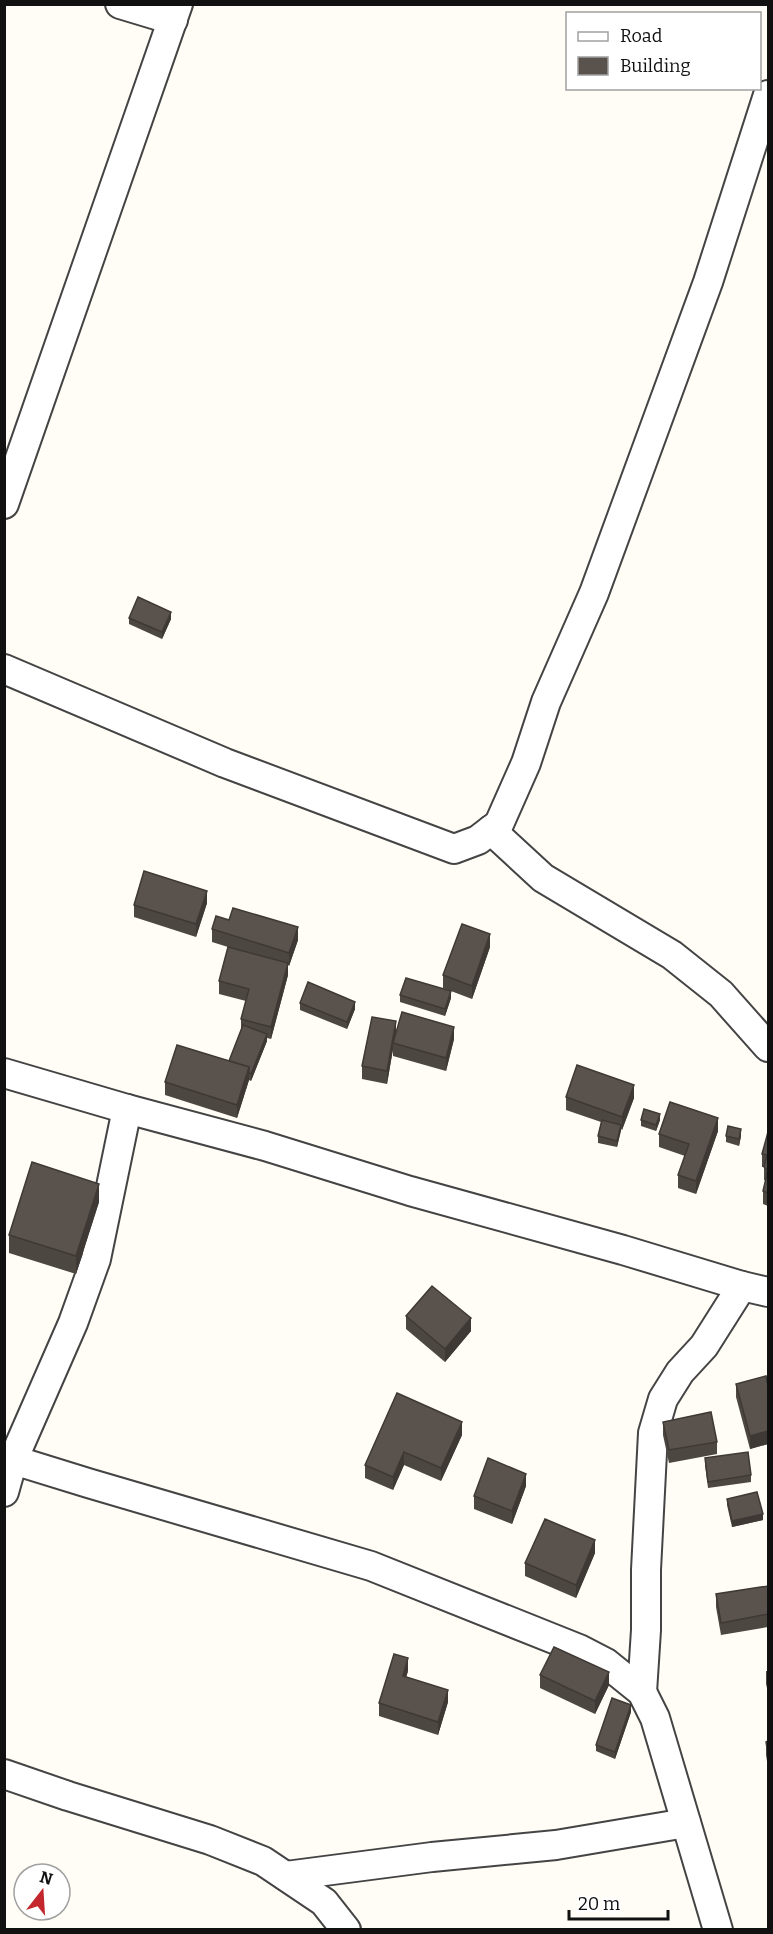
<svg xmlns="http://www.w3.org/2000/svg" width="773" height="1934" viewBox="0 0 773 1934" font-family="Bitter,serif">
<style>
.lines{fill:none;stroke-linecap:round;stroke-linejoin:round}
.street-casing{stroke:#444;stroke-width:32}
.street{stroke:#fff;stroke-width:28}
.wall{fill:#4d4742}
.shaded-wall{fill:#3f3936}
.building{fill:#5a524d;stroke:#3f3936;stroke-width:1.5}
</style>
<rect width="100%" height="100%" fill="#fffdf5"/>
<g class="lines">
<!-- street casing -->
<g class="street-casing">
<g id="street">
<path d="M120,4L173,20"/>
<path d="M4,504L178,4"/>
<path d="M4,669L225,763L454,849L478,840L499,824L526,763L546,702L594,593L708,282L768,95"/>
<path d="M491,830L543,878L672,955L721,994L768,1047"/>
<path d="M4,1073L127,1109L265,1146L410,1191L623,1250L742,1286L768,1292"/>
<path d="M4,1457L88,1483L371,1566L579,1649L606,1663L642,1692L655,1718L718,1930"/>
<path d="M4,1492L13,1460L73,1323L96,1259L127,1109"/>
<path d="M642,1692L646,1630V1570L653,1433L663,1399L680,1372L704,1346L742,1286"/>
<path d="M4,1774L68,1796L210,1840L263,1861L324,1902L346,1930"/>
<path d="M286,1876L432,1857L556,1845L686,1823"/>
</g>
</g>
<!-- street -->
<use href="#street" class="street"/>
</g>
<!-- wall -->
<g class="wall">
<path d="M129,618L171,619L162,639L129,624Z"/>
<path d="M768,754V772H767V759Z"/>
<path d="M207,903L196,937L134,917V905Z"/>
<path d="M212,929L298,940L289,966L288,965V975L271,1039L267,1038V1041L251,1081L249,1080L237,1118L165,1095V1082L229,1061L241,1030V1019L246,1001L219,994V981L228,947L212,942Z"/>
<path d="M490,947L472,999L443,988V975Z"/>
<path d="M400,995L451,998L445,1016L400,1002Z"/>
<path d="M300,1003L355,1009L347,1029L300,1010Z"/>
<path d="M396,1033L454,1039L446,1071L393,1056V1049L387,1084L362,1079V1066Z"/>
<path d="M566,1097L634,1098L622,1130L621,1129L617,1147L598,1143V1136L601,1122L566,1110Z"/>
<path d="M641,1120H660L656,1131L641,1126Z"/>
<path d="M718,1131L696,1194L678,1188V1175L685,1156L659,1147V1134Z"/>
<path d="M768,1132V1206L763,1204V1191L766,1181L764,1180V1167H762V1154Z"/>
<path d="M726,1136H741L739,1146L726,1142Z"/>
<path d="M99,1202L76,1274L9,1253V1235Z"/>
<path d="M406,1316L471,1331L445,1362L406,1329Z"/>
<path d="M736,1384L768,1386V1444L750,1449L736,1397Z"/>
<path d="M397,1393L462,1435L441,1481L404,1465L393,1490L365,1478V1465Z"/>
<path d="M663,1422L717,1442V1454L669,1463L663,1435Z"/>
<path d="M705,1458L751,1475V1482L708,1488L705,1465Z"/>
<path d="M526,1486L512,1524L474,1509V1496Z"/>
<path d="M727,1499L763,1520L732,1527L727,1505Z"/>
<path d="M595,1553L576,1598L525,1576V1563Z"/>
<path d="M768,1586V1627L721,1635L716,1607V1594Z"/>
<path d="M408,1671L406,1677L448,1702L438,1735L379,1716V1703Z"/>
<path d="M766,1671H768V1692L766,1684Z"/>
<path d="M540,1675L609,1685L595,1714L540,1688Z"/>
<path d="M631,1712L615,1759L596,1751V1745Z"/>
<path d="M768,1741V1767L766,1755V1742Z"/>
</g>
<!-- shaded-wall -->
<g class="shaded-wall">
<path d="M171,612V619L162,639V632Z"/>
<path d="M207,891V903L196,937V924Z"/>
<path d="M298,927V940L289,966V953Z"/>
<path d="M490,934V947L472,999V986Z"/>
<path d="M288,963V975L271,1039V1027Z"/>
<path d="M451,991V998L445,1016V1009Z"/>
<path d="M355,1002V1009L347,1029V1022Z"/>
<path d="M396,1021V1034L393,1043V1049L387,1084V1071Z"/>
<path d="M454,1027V1039L446,1071V1058Z"/>
<path d="M267,1034V1041L251,1081V1074Z"/>
<path d="M249,1067V1080L237,1118V1105Z"/>
<path d="M634,1085V1098L622,1130V1117Z"/>
<path d="M660,1114V1120L656,1131V1125Z"/>
<path d="M718,1118V1131L696,1194V1181Z"/>
<path d="M621,1125V1131L617,1147V1141Z"/>
<path d="M741,1129V1136L739,1146V1139Z"/>
<path d="M99,1184V1202L76,1274V1256Z"/>
<path d="M471,1318V1331L445,1362V1349Z"/>
<path d="M462,1422V1435L441,1481V1468Z"/>
<path d="M768,1431V1444L750,1449V1436Z"/>
<path d="M404,1452V1465L393,1490V1477Z"/>
<path d="M526,1474V1486L512,1524V1511Z"/>
<path d="M763,1514V1520L732,1527V1521Z"/>
<path d="M595,1540V1553L576,1598V1585Z"/>
<path d="M408,1658V1671L403,1688V1676Z"/>
<path d="M609,1672V1685L595,1714V1701Z"/>
<path d="M448,1690V1702L438,1735V1722Z"/>
<path d="M631,1705V1712L615,1759V1752Z"/>
</g>
<!-- building -->
<g class="building">
<path d="M138,597L171,612L162,632L129,618Z"/>
<path d="M144,871L207,891L196,924L134,905Z"/>
<path d="M233,908L298,927L289,953L212,929L216,916L229,920Z"/>
<path d="M462,924L490,934L472,986L443,975Z"/>
<path d="M228,947L288,963L271,1027L241,1019L249,989L219,981Z"/>
<path d="M406,978L451,991L445,1009L400,995Z"/>
<path d="M308,982L355,1002L347,1022L300,1003Z"/>
<path d="M402,1012L454,1027L446,1058L393,1043Z"/>
<path d="M372,1017L396,1021L387,1071L362,1066Z"/>
<path d="M243,1025L267,1034L251,1074L249,1073V1067L229,1061Z"/>
<path d="M177,1045L249,1067L237,1105L165,1082Z"/>
<path d="M577,1065L634,1085L622,1117L566,1097Z"/>
<path d="M670,1102L718,1118L696,1181L678,1175L689,1144L659,1134Z"/>
<path d="M644,1109L660,1114L656,1125L641,1120Z"/>
<path d="M602,1120L621,1125L617,1141L598,1136Z"/>
<path d="M728,1126L741,1129L739,1139L726,1136Z"/>
<path d="M768,1132V1170L764,1167L767,1155L762,1154Z"/>
<path d="M32,1162L99,1184L76,1256L9,1235Z"/>
<path d="M768,1170V1193L763,1191Z"/>
<path d="M432,1286L471,1318L445,1349L406,1316Z"/>
<path d="M766,1376L768,1386V1431L750,1436L736,1384Z"/>
<path d="M397,1393L462,1422L441,1468L404,1452L393,1477L365,1465Z"/>
<path d="M711,1412L717,1442L669,1450L663,1422Z"/>
<path d="M748,1452L751,1475L708,1482L705,1458Z"/>
<path d="M488,1458L526,1474L512,1511L474,1496Z"/>
<path d="M757,1492L763,1514L732,1521L727,1499Z"/>
<path d="M545,1519L595,1540L576,1585L525,1563Z"/>
<path d="M768,1586V1614L721,1623L716,1594Z"/>
<path d="M554,1647L609,1672L595,1701L540,1675Z"/>
<path d="M394,1654L408,1658L403,1676L448,1690L438,1722L379,1703Z"/>
<path d="M612,1698L631,1705L615,1752L596,1745Z"/>
<path d="M768,1741V1754L766,1742Z"/>
</g>
<!-- border -->
<rect width="773" height="1934" fill="none" stroke="#111111" stroke-width="12"/>
<!-- legend -->
<rect x="566" y="12" width="195" height="78" fill="#ffffff" stroke="#a0a0a0" stroke-width="1.5"/>
<rect x="578" y="32" width="30" height="9" fill="#ffffff" stroke="#a0a0a0" stroke-width="1.5"/>
<text x="620" y="42" font-size="18" fill="#111111">Road</text>
<rect x="578" y="57" width="30" height="18" fill="#5a524d" stroke="#a0a0a0" stroke-width="1.5"/>
<text x="620" y="72" font-size="18" fill="#111111">Building</text>
<!-- north arrow -->
<g transform="translate(42 1892) rotate(17)"><circle r="28" fill="#ffffff" stroke="#a0a0a0" stroke-width="1.5"/>
<path d="M0-4.5L10 22L0 15L-10 22Z" fill="#c4262e"/>
<text y="-9" font-size="16" font-weight="bold" text-anchor="middle" fill="#111111">N</text>
</g>
<!-- scale -->
<path d="M569 1910v9h99v-9" fill="none" stroke="#111111" stroke-width="3"/>
<text x="578" y="1910" font-size="18" fill="#111111" stroke="#ffffff" stroke-width="4.5" paint-order="stroke">20 m</text>
</svg>
